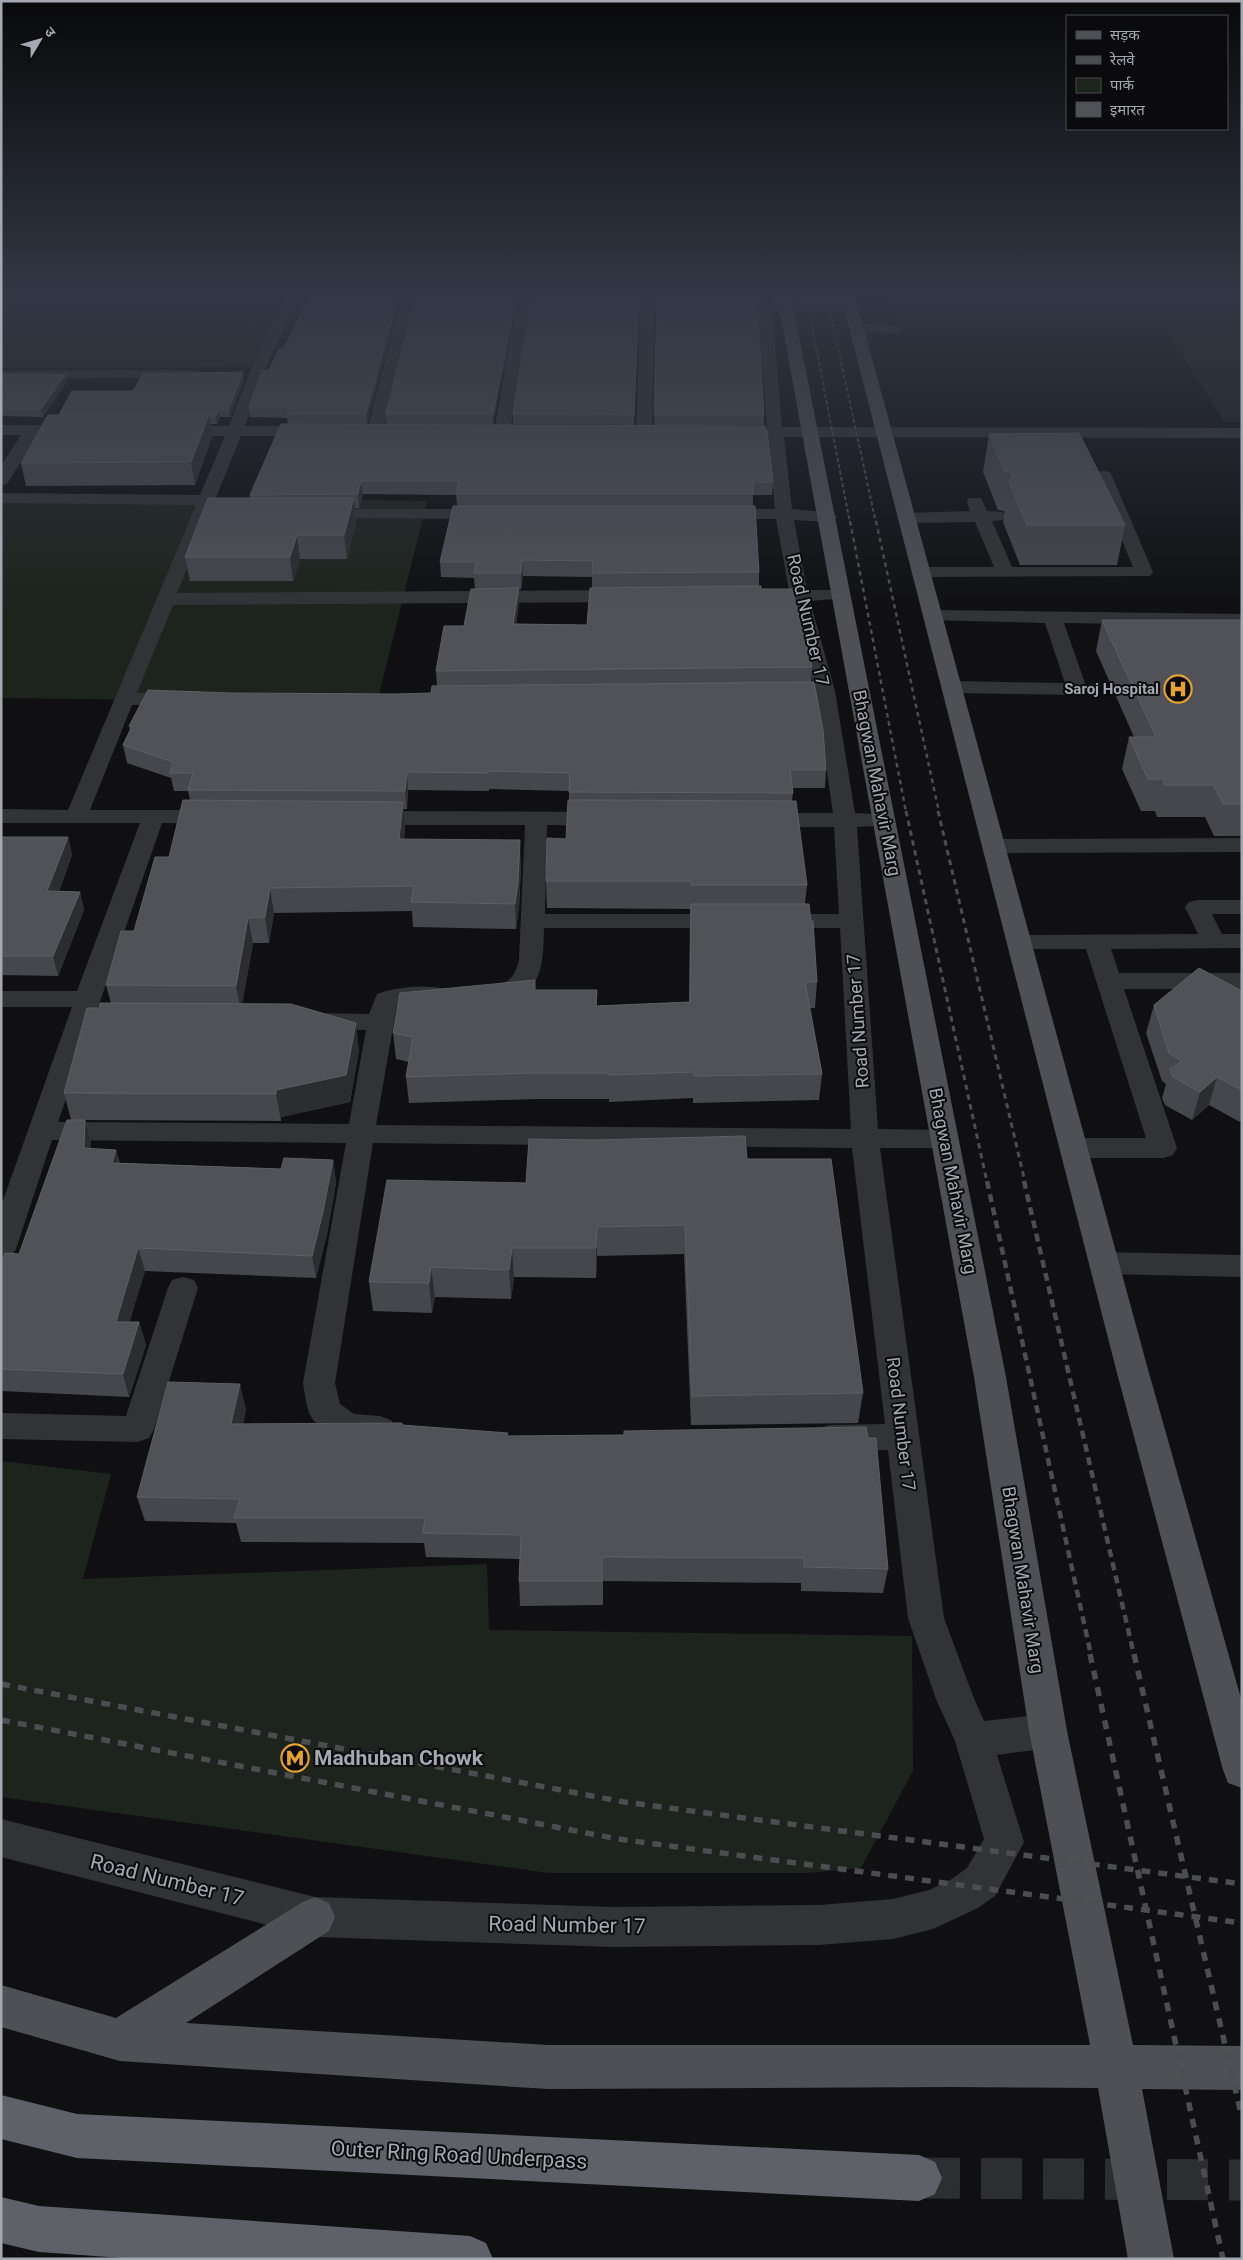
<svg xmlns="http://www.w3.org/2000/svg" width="1243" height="2260" viewBox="0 0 1243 2260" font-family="Roboto,'Noto Sans Devanagari',sans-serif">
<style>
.green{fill:#1d241e}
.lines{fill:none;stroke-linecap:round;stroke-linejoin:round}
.highway-tunnel{stroke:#2d2e32;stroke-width:41;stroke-dasharray:41 21;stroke-linecap:butt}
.minor{fill:#323336;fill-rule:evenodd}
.major{fill:#4e5055;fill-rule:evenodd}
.highway{fill:#5e6167;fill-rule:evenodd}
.rail-far4{stroke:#4b4d51;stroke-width:2;stroke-dasharray:4 2.5;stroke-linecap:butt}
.rail-far3{stroke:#4b4d51;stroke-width:2.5;stroke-dasharray:4.5 4;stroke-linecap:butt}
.rail-far2{stroke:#4b4d51;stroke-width:3;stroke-dasharray:5.5 4.5;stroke-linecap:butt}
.rail-far1{stroke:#4b4d51;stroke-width:4.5;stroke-dasharray:8 5.5;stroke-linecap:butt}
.rail{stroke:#4b4d51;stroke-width:5.5;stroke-dasharray:9 8;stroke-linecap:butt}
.wall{fill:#46474d;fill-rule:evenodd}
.shaded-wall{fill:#2c2d31}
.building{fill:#505257;stroke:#5d5f65}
.labels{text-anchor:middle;stroke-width:4;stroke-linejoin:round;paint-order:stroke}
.far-poi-label{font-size:15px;font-weight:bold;fill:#a3a8b1;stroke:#0b0b0d;text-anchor:end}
.street-label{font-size:18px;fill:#a3a8b1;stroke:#0b0b0d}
.near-poi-label{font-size:21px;font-weight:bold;fill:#a3a8b1;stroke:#0b0b0d;text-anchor:start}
.near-street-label{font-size:21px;fill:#a3a8b1;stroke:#0b0b0d}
</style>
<rect width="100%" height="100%" fill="#101012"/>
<!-- green -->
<g class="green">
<path d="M1,296H282L254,367L1,368Z"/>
<path d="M894,296H1242V422H1225L1159,320L901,321Z"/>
<path d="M4,496L427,501L377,703L1,698V500Z"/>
<path d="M1,1461L111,1474L83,1579L487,1564L489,1630L912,1636L913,1771L861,1868L807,1873H549L1,1797Z"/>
</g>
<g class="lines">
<!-- highway-tunnel -->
<path class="highway-tunnel" d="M919,2178L1242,2180"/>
<!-- minor -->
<g class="minor">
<path d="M285,296H299L263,374L245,426H315L321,428L323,431L321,434L315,436H241L177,593L627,590L634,592L636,596L634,600L627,602L173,605L137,693L181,692L188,694L191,698L188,702L181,704L132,705L90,810H217L225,812L228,817L225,822L217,824L162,823L58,1122L349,1124L366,1030L313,1029L304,1027L300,1021L304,1015L313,1013L369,1014L377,994C397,987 424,984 444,989L448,995L444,1001L397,1005L376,1125L851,1129L840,928H774L766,926L762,921L766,916L774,914H839L834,827H760L752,825L749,820L752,815L760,813H833L815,691L791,601L775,600L773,596L775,592L789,590L776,519H717L711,518L708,514L711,510L717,509H775L768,437L750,435L748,432L750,429L767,427L757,296H771L782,427L1242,428V438L784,437L792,509L834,513L837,517L834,521L828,522L794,520L807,590H848L850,594L848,598L810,601L835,691L855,813L892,815L895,820L892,825L857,827L878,1129L945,1130L955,1132L959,1139L955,1146L945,1148H880L944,1618L973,1696L984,1721L1048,1714L1061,1719L1067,1731L1061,1743L1048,1748L997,1755L1024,1842L995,1896L978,1908L933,1929L893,1939L819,1945L613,1947L315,1937L1,1857V1819L315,1897L613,1907L819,1905L893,1899L929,1890L950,1880L967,1868L984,1839L955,1741L936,1699L908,1618L888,1450L829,1451L817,1447L813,1438L817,1429L829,1425L885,1424L852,1148L373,1143L335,1383L340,1404L354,1414L380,1416L391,1420L396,1429L391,1438C367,1446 333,1440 314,1421C306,1412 305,1394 303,1383L346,1143L52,1140L16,1249L11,1257L1,1260V1206L72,1007H1V991H77L140,823H1V809L68,810L196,505L1,503V493L200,495L225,436H173L167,434L165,431L167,428L173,426H229L249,374Z"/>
<path d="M402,296H416L383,431L381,434H369L367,431Z"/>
<path d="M518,296H532L510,432L508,435H496L494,432Z"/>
<path d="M641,296H655L652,432L650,435H638L636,432Z"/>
<path d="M857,324L897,325L904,329L897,333L852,331L850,328L852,325Z"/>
<path d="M192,370L199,374L197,377L1,379V371Z"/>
<path d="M1,425H78L84,427L86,430L84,433L78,435H37L7,484L1,485V466L21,435H1Z"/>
<path d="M1104,471L1110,472L1112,476L1153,572L1150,576L921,577L915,576L912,572L915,568L921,567H994L975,522L907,523L901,522L898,518L901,514L907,513L970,511L967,502L969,498H981L987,511L1002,512L1005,516L1002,520L992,521L1012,567H1133L1096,476L1098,472Z"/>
<path d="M317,509H489L495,510L498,514L495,518L489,519L311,518L308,514L311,510Z"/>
<path d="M933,610L1242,614V626L1064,623L1087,689L1084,693L1077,695L952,693L945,691L942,687L945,683L952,681L1065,683L1045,623L926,620L924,616L926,612Z"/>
<path d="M368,811L605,812L613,814L616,819L613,824L605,826L547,825L545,914H728L736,916L740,921L736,926L728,928H544C543,955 545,989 513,997C502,1000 493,1001 482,999L478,993L482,987C505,982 512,986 519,960L525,825H368L360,823L357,818L360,813Z"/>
<path d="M1242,838V852L994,853L986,851L983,846L986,841L994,839Z"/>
<path d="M1197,900H1242V914H1212L1222,934H1242V948L1111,949L1119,973H1242V989H1124L1177,1148L1173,1155L1163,1158H1074L1064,1155L1060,1148L1064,1141L1074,1138H1146L1086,949H1019L1010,947L1007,942L1010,937L1019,935L1198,934L1185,907L1189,902Z"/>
<path d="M1104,1252L1242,1255V1277L1104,1274L1093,1271L1089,1263L1093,1255Z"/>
<path d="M183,1277L194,1280L198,1288L154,1429L149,1438L138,1442L1,1439V1413L126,1416L168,1288L172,1280Z"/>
</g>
<!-- major -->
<g class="major">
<path d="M777,296H791L1006,1377L1067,1731L1133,2045L1242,2046V2090L1142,2089L1174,2259H1128L1098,2088L952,2087L548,2089L120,2061L1,2027V1985L116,2018L301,1903L315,1897L329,1903L335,1917L329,1931L186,2023L548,2045H1090L1029,1731L974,1377Z"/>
<path d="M841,296H855L1149,1373L1242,1702V1788L1228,1783L1223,1770L1117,1373Z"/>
</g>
<!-- highway -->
<g class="highway">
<path d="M1,2095L77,2114L919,2155L935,2162L942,2178L935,2194L919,2201L77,2158L1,2139Z"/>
<path d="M1,2197L39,2206L470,2236L486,2243L493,2259H136L39,2252L1,2243Z"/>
</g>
<!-- rail-far4 -->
<g class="rail-far4">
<path d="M809,311L850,523"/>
<path d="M830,311L876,523"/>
</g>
<!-- rail-far3 -->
<g class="rail-far3">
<path d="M850,521L906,812"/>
<path d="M876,521L939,812"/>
</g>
<!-- rail-far2 -->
<g class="rail-far2">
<path d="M906,811L987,1182"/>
<path d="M938,811L1025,1182"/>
</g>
<!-- rail-far1 -->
<g class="rail-far1">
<path d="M987,1181L1091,1655"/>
<path d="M1024,1181L1134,1655"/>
</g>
<!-- rail -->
<g class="rail">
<path d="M1090,1654L1223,2259"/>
<path d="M1134,1654L1242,2118"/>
<path d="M1,1684L624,1802L1242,1884"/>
<path d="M1,1720L618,1839L1242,1923"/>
</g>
</g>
<!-- wall -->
<g class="wall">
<path d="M309,296H401L367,424H288L287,418L250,417L249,408L269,370L284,349Z"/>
<path d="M415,296H518L493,424H386V414Z"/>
<path d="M639,296L634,425L513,424V414Z"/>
<path d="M657,296L764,415V425H654Z"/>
<path d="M772,296H777L778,302V311H774Z"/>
<path d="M792,296H842L844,302L843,311H796Z"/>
<path d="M243,372L244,380L230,417H220L217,424H210L212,437L195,485L26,486L21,463L59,415L133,391Z"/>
<path d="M1,374L65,375L66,382L43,417L1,416Z"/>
<path d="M281,424L773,482L772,495H753V506L759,572V586L812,667L811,683L826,770L825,788H792L793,793L792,801L807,885L805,904L817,982L815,1008H810L822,1074L819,1100L693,1103V1098L609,1102V1099H536L409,1103L406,1077L409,1062L396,1059L393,1033L536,990H597V1006L689,1002L690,912V909L547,908L546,881L566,839L569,800V791L489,789V791L408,790L407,809H403L405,826L404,839L521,865L519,908L516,929L413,927L412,911L274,913L269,943H253L242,1004L359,1050L350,1102L281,1117V1121L85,1120L91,1142V1149L116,1150L120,1163L281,1169L333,1160L336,1183L327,1234L316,1278L145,1271L129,1322H139L146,1345L129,1397L1,1391V1263L19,1254L71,1120L64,1093L99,1008L111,1003L106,985L134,931L169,857L190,800L188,791H174L171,778L127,763L123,745L130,730L129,726L231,693L397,694L431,693L437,686L436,671L464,626L475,589L474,578L441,577L440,562L457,506L456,495L363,494L359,508H355L356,522L347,559H300L293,581H190L185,557L250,498V495ZM523,576L592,577V588L587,625L516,624L519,604V589H521Z"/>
<path d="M989,434L1125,525L1117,565H1020L1003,522L1004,512V511L998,510L983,472Z"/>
<path d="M1102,620H1242V836H1214L1205,817H1157L1155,811H1141L1122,769L1129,737H1134L1096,651Z"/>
<path d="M1,837H68L72,855L59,891L80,892L84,910L58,976L1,975Z"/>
<path d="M1242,991V1120L1240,1122L1209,1105L1192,1120L1165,1105L1162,1098L1166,1084L1162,1081L1146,1033L1154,1005Z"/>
<path d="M747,1159L863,1393L858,1423L691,1425L684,1254L597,1256L596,1278L514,1277L511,1299L435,1297L432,1313L373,1311L369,1282L526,1183Z"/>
<path d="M246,1409L243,1424L402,1425L508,1436L888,1569L883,1593L801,1591V1583L603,1581V1605L520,1606L519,1581L520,1559L426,1557L424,1543L241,1542L236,1523L145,1521L137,1497Z"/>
</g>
<!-- shaded-wall -->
<g class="shaded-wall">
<path d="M398,296H401L367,424L366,414Z"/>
<path d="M516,296H518L493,424V414Z"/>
<path d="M243,372L244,380L230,417L229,409Z"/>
<path d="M65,375L66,382L43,417L41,409Z"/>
<path d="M218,409L220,417L217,424L216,416Z"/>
<path d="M209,415L212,437L195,485L191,462Z"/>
<path d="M361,481L363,494L359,508L358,494Z"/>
<path d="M354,498L356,522L347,559L344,535Z"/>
<path d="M297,535L300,559L293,581L290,557Z"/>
<path d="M522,560L523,576L521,589V573Z"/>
<path d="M519,588V604L514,640L513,624Z"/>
<path d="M407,772L408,790L407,809L405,791Z"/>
<path d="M403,802L405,826L402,863L399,839Z"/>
<path d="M68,837L72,855L52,910L47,891Z"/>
<path d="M520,840L521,865L519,908L516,929L515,904Z"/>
<path d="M270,888L274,913L269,943L265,917Z"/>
<path d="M80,892L84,910L58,976L53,956Z"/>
<path d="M248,918L253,943L241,1011L236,986Z"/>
<path d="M356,1023L359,1050L350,1102L281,1117V1121L276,1094V1090Z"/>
<path d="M1217,1077L1209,1105L1192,1120L1200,1092Z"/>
<path d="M85,1120L91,1142V1171L84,1148Z"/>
<path d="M116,1150L122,1172L112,1163Z"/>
<path d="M333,1160L336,1183L327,1234L316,1278L312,1256Z"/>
<path d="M597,1227V1256L596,1278V1248Z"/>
<path d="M138,1248L145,1271L123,1344L116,1322Z"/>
<path d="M512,1248L514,1277L511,1299L509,1270Z"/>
<path d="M431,1267L435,1297L432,1313L429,1283Z"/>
<path d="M139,1322L146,1345L129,1397L123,1374Z"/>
<path d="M240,1384L246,1409L237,1449L231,1424Z"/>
</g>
<!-- building -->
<g class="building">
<path d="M309,296H398L366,414H287L289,408H249L262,370H269L279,349H284Z"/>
<path d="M415,296H516L493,414H386Z"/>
<path d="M532,296H639L634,415L513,414Z"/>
<path d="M657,296H757L764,415H654Z"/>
<path d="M774,296H777L778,302H775Z"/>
<path d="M795,296H842L844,302H796Z"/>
<path d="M243,372L229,409H218L216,416H209V415H59L72,391H133L143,374Z"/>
<path d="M1,374L65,375L41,409H1Z"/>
<path d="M48,415H209L191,462L21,463Z"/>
<path d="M281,424L765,426V430H767L773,482H753V494H456L459,481H361L358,494L250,495Z"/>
<path d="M1079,433L1125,525H1027L1009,482L1013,475L1009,472L1004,471L989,434Z"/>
<path d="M208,498H354L344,535H297L290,557H185Z"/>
<path d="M453,506H755L759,572L592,573L593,561L522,560L521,573H474L476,562H440Z"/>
<path d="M761,586V589H792L812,667L436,671L444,626H464L471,589L519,588L513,624L587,625L590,588Z"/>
<path d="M1102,620H1242V804H1223L1213,785H1165L1163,779H1148L1129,737H1156Z"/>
<path d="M814,682L823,730L826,770H790L793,793L569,792L570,773L488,771V773L407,772L405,791L188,790L193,773H170L173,762L123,745L132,726H129L148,690L231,693L397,694L431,693L432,686Z"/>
<path d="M183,800L403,802L399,839L520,840L518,883L515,904L411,902L414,886L270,888L265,917L248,918L236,986L106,985L121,931H134L155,857H169Z"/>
<path d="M568,800L796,801L807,885H691V881H546L547,838L566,839Z"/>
<path d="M1,837H68L47,891L80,892L53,956H1Z"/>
<path d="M691,904H809L811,921H813L817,982H805L822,1074L694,1076V1072L609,1075V1073H534L406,1077L413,1037L393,1033L400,993L535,980V990H597L596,1006L690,1002Z"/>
<path d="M1199,968L1242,991V1090L1217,1077L1200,1092L1173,1077L1170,1069L1182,1061L1169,1053L1154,1005Z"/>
<path d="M100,1003L291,1004L356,1023L346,1075L276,1090V1094L64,1093L87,1008H99Z"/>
<path d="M67,1120H85L84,1148L116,1150L112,1163L281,1169L284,1158L333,1160L323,1212L312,1256L138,1248L116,1322H139L123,1374L1,1369V1263L5,1253L19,1254Z"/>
<path d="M745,1136L747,1159H831L863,1393L692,1396L685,1225L597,1227L596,1248H512L509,1270L431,1267L429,1283L369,1282L387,1180L526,1183L529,1139L594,1140Z"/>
<path d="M168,1382L240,1384L231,1424L402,1423V1425L508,1433L507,1436L624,1435V1431L866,1427L868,1438H876L888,1569L804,1567V1558L602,1557V1581H519L521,1535L423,1533L425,1518H234L240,1499L137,1497Z"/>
</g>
<!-- sky -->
<linearGradient id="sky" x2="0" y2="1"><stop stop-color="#09090a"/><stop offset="0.48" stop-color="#313744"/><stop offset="1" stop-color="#313744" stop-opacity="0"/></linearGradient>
<rect width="1243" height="612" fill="url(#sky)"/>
<!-- icons -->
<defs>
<g id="hospital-ring" transform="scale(1.4375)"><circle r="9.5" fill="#0b0b0d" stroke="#e4a136" stroke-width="1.5"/><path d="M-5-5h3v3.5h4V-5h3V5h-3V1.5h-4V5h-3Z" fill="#e4a136"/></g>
<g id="metro-ring" transform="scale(1.4375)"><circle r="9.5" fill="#0b0b0d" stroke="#e4a136" stroke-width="1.5"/><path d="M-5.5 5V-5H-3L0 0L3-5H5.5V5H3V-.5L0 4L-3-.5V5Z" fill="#e4a136"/></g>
</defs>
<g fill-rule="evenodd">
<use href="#hospital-ring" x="1178" y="689"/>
<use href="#metro-ring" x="295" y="1758"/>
</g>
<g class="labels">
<!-- far-poi labels -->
<g class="far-poi-label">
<text x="1159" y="694">Saroj Hospital</text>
</g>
<!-- street labels -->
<g class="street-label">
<text transform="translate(808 620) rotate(77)" y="6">Road Number 17</text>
<text transform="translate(877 783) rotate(79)" y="6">Bhagwan Mahavir Marg</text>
<text transform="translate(858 1021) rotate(-94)" y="6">Road Number 17</text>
<text transform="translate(953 1181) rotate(79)" y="6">Bhagwan Mahavir Marg</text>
<text transform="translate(901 1424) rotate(83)" y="6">Road Number 17</text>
<text transform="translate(1023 1580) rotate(81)" y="6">Bhagwan Mahavir Marg</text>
</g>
<!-- near-poi labels -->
<g class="near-poi-label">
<text x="314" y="1765">Madhuban Chowk</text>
</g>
<!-- near-street labels -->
<g class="near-street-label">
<text transform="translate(167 1880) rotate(14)" y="7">Road Number 17</text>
<text transform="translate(567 1925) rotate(1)" y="7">Road Number 17</text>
<text transform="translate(459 2155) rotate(3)" y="7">Outer Ring Road Underpass</text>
</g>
</g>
<!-- border -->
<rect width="1243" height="2260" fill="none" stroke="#a3a8b1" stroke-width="5"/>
<!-- legend -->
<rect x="1066" y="15" width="162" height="115" fill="#0b0b0d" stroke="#484a4f"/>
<rect x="1076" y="31" width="25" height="8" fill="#4e5055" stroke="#484a4f"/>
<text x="1110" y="40" font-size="15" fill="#a3a8b1">सड़क</text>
<rect x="1076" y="56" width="25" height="8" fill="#4b4d51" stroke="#484a4f"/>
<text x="1110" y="65" font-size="15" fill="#a3a8b1">रेलवे</text>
<rect x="1076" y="78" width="25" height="15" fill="#1d241e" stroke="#484a4f"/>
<text x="1110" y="90" font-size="15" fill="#a3a8b1">पार्क</text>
<rect x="1076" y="102" width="25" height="15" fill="#505257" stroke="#484a4f"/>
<text x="1110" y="115" font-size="15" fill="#a3a8b1">इमारत</text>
<!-- north arrow -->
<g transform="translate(40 40) rotate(52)" stroke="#0b0b0d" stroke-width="4" paint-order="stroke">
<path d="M0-4L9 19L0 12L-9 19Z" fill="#a3a8b1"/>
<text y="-8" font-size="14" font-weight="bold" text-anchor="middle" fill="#a3a8b1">उ</text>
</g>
</svg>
